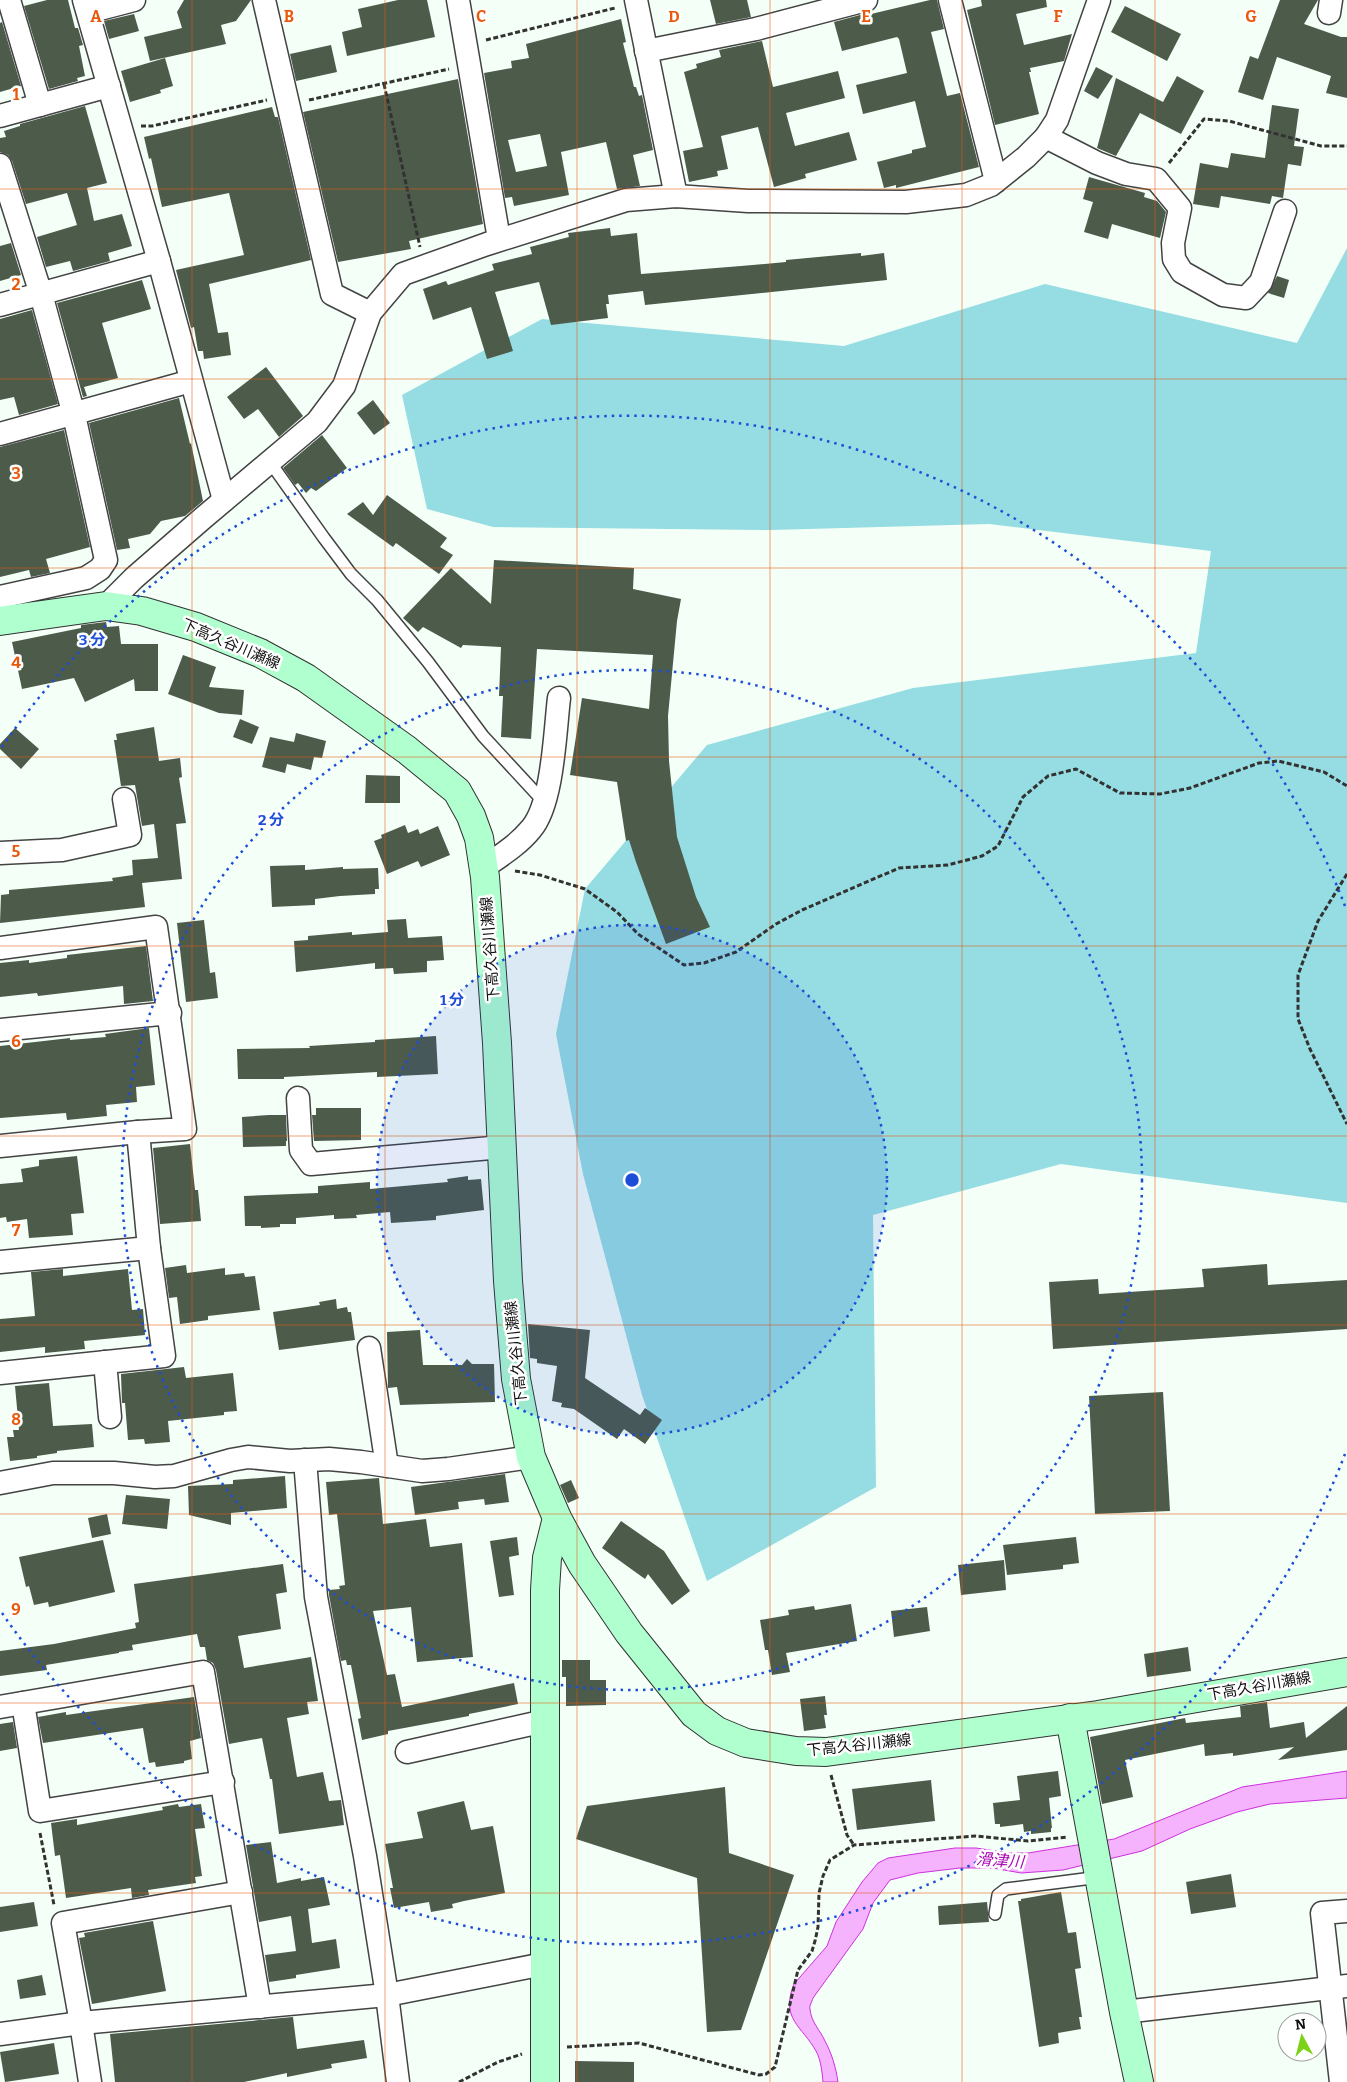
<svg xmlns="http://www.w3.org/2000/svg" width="1347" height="2082" viewBox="0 0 1347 2082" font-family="Bitter,'Noto Sans JP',serif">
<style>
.forest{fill:#95dde2}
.water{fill:#f5b2fd;stroke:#ce30dd}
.building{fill:#4d5b4b;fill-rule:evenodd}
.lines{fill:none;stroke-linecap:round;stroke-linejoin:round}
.lane-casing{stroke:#434343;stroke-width:14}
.street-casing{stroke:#434343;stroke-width:25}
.secondary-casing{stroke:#323232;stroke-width:30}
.path{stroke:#323232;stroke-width:3;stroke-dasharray:5 2.5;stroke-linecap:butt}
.lane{stroke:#fff;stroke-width:11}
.street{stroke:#fff;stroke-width:22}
.secondary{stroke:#afffcf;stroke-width:28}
.grid{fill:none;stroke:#e8590c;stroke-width:1;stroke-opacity:0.55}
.ring{fill:none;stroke:#1d4ed8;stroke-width:2.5;stroke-dasharray:2.5 5}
.labels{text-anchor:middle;stroke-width:5;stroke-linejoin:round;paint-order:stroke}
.street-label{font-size:15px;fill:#101010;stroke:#fff}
.water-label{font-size:16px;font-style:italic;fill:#aa09b3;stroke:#fff}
.grid-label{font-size:16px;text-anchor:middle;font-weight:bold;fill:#e8590c;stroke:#fff;stroke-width:5;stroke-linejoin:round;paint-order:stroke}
.centre{fill:#1d4ed8;stroke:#fff;stroke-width:2.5}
.ring-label{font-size:15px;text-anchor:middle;font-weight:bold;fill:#1d4ed8;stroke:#fff;stroke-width:5;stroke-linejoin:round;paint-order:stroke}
</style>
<rect width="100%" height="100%" fill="#f4fff7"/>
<!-- forest -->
<path class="forest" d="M1347,248V1203L1061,1164L873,1215L876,1487L707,1581L642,1395L583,1174L556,1034L585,889L707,745L913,688L1196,653L1211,551L989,524L771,530L493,527L427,509L402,395L542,319L844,346L1045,284L1297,343Z"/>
<!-- water -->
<path class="water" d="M1347,1771V1798L1270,1804L1237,1812L1190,1829L1142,1851L1063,1870L1021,1873L993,1868H960L918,1873L890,1880L873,1903L863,1929L813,1998C812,2002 809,2006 810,2009C811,2022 820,2030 825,2041C832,2054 836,2068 838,2082H823C822,2072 821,2060 816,2051C802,2026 780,2019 794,1984L827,1946L836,1922L862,1882L878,1863L888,1858L955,1848H976L1009,1853H1028L1114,1839L1242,1787Z"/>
<!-- building -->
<g class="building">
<path d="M47,0H68L75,28H78L83,45L79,46L85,76L77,78L78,81L49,89L24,6Z"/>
<path d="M184,0H251L236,21L221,25L226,44L150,61L144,37L182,28L177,12Z"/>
<path d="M398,0H427L435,37L347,56L342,32L362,27L358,9Z"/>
<path d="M710,0H747L751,17L716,24Z"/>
<path d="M930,0H937L944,29L931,32L947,96L960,93L979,167L896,188V185L884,188L877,162L912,153V150L926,147L915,101L863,114L856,85L907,73L899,39L897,37L842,51L834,22L871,12V14Z"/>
<path d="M981,0H1046L1047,7L1016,14L1024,45L1072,34L1064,61L1030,68L1031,72H1029L1039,114L995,125L967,10L982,6Z"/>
<path d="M1280,0H1318L1304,24L1341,37H1347V98L1326,93L1331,76L1277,57L1263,100L1238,92L1250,56L1258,59Z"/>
<path d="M1125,6L1181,34L1167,61L1111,32Z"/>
<path d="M134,14L139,31L109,39L104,21Z"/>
<path d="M621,19L626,42L623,43L634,87H636L639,96L642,95L653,150L633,155L640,186L617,189L606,142L561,152L569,195L514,206L512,197L505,198L484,73L512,68L511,61L529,58L526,44ZM540,134L547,166L516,172L508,140Z"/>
<path d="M2,22L21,86L0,92V23Z"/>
<path d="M762,41L773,87L838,71L845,98L786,113L795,146L849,132L857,160L805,174L806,178L774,187L758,127L721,136L728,169L717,171L718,176L689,182L683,151L703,147L684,72L697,68L696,64L721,57L719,50Z"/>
<path d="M331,45L337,72L296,81L290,54Z"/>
<path d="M165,58L173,86L160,90L161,93L130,102L121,71Z"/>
<path d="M1096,67L1113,76L1098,99L1084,91Z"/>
<path d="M1177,76L1204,91L1181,134L1140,113L1116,156L1097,148L1116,78L1163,102Z"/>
<path d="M458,79L483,224L409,241L411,249L338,262L303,112Z"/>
<path d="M1272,105L1299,109L1294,146L1304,147L1301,166L1288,164L1283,198L1272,196L1270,204L1221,196L1219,208L1193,204L1200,163L1228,168L1231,153L1265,158Z"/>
<path d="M85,106L107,183L87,188L94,221L122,214L132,246L108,253L110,261L73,271L70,261L46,267L37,237L77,225L67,193L26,204L12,161L8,155L0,152V138L6,137L4,131L20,126V124Z"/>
<path d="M272,107L275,117H278L311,260L209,284L218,333L228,332L231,355L204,359L203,351H198L194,327L191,328L176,270L244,255L229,193L162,207L151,158L149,159L144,137Z"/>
<path d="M1089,177L1145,193L1144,197L1157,201L1166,212L1160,238L1112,224L1108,239L1084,232L1093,202L1083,199Z"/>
<path d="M610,228L611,236L637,233L641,274L741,266L786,262V260L861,253V256L884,253L887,280L645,305L643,291L608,295L609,304H606L608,318L551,325L539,282L495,292L513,351L487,359L471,307L433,320L423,289L446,281L448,285L494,270L492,264L532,254L530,247L569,237L568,233Z"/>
<path d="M11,243L21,275L0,281V246Z"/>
<path d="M1277,276L1289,280L1284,298L1268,293Z"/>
<path d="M142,280L151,309L102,323L118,378L84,387L87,396L83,397L57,303Z"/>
<path d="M32,310L58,404L19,415L14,397L0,400V319Z"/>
<path d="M266,367L303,416L279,437L258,409L244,419L227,397Z"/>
<path d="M179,398L190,444L191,443L203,501L185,516L161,521L150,534L128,539L130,548L117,550L89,423Z"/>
<path d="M373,400L390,423L374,435L357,413Z"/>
<path d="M64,430L90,547L46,559L50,573L31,577L29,570L0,577V447Z"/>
<path d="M322,435L347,468L316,491L311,488L306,493L298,483L295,485L283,468Z"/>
<path d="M387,495L447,538L440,547L453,555L439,574L396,543L393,547L347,514L363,502L373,515Z"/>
<path d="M494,560L634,568L633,589L681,599L677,621L668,716L669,761L677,837L696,897L710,927L666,944L636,862L629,840L626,841L617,782L570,775L582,698L649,709L653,655L537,649L531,739L501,737L503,696H499L501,647L463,645L461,648L423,627L418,632L403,618L451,568L491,604Z"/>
<path d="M106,622L107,627L119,626L121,644H158V691H135L134,679L85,702L74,678L22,689L12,642L81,628V625Z"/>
<path d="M183,655L216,667L209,687L244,690L242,715L219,713L168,694Z"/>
<path d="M240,719L259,727L252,744L233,737Z"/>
<path d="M154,727L159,761L180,758L182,777L179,778L186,823L176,824L182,879L142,883L145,907L0,923L1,895L9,894V890L113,881L112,878L133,875L132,860L158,858L154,824L142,826L135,785L121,786L114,740H117L116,734Z"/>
<path d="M15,728L39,749L21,769L0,749V744Z"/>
<path d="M296,733L326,741L322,758L314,757L311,770L287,764L285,773L262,767L270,737L294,742Z"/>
<path d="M366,775L400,776V803H365Z"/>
<path d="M405,825L408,833L418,829L420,834L438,826L450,855L421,867L418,861L387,874L374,841L382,838L381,835Z"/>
<path d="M305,865V870L343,867V869L378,868L379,889H375V894L340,896L315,899V905L272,907L270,866Z"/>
<path d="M406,919L408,938L442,936L444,960L427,961V972L394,974L393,968L375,969V963L296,972L294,941L308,940V936L352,932V935L388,932L387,920Z"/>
<path d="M204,920L210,973L215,972L218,998L186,1002L177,923Z"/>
<path d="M146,946L153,1001L124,1004L123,986L38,996L37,993L0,997V963L29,960V963L67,958V955Z"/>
<path d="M149,1028L155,1085L136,1087L137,1102L106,1105L107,1116L67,1120L66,1113L0,1118V1046L70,1038V1040L106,1037L105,1034Z"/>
<path d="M436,1036L438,1074L377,1077V1072L284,1077V1079H238L237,1049L310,1048L309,1046L375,1042V1040Z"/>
<path d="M316,1108H361V1140L314,1141L312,1115H316Z"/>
<path d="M269,1115H286L287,1141H286V1146L243,1147L242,1117Z"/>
<path d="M190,1144L195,1190H198L201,1221L160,1224L153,1148Z"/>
<path d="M77,1156L84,1213L71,1214L73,1235L29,1238L27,1219L7,1222L6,1217L0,1218V1184L23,1182L21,1169L39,1166V1160Z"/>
<path d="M468,1176V1180L481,1179L484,1210L436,1216V1220L391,1223L390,1212L356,1215L357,1218L334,1219V1215L296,1218V1224H280V1227L261,1228V1226H245L244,1196L318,1193V1186L370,1182V1189L448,1182L447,1179Z"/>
<path d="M1267,1264L1268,1285L1347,1280V1329L1053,1349L1049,1282L1098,1279L1099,1294L1204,1287L1202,1269Z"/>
<path d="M186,1265L187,1273L225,1268V1275L244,1273L245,1277L255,1276L260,1310L208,1316V1320L180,1324L177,1297L169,1298L165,1268Z"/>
<path d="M63,1269V1276L128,1269L132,1310L143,1309L145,1335L84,1341L85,1349L45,1353V1347L0,1352V1319L35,1316L31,1272Z"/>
<path d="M336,1299L337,1309L347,1307L348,1312H351L355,1340L279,1350L273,1312L320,1305L319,1302Z"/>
<path d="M528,1324L590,1330L585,1378L640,1415L645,1408L662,1420L645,1444L624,1429L617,1439L574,1409L561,1407L562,1403L552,1401L557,1366L537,1363V1359L530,1358Z"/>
<path d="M420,1330L423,1365H462L467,1359L472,1364H494L495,1402L400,1405L397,1387L388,1388L387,1332Z"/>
<path d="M184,1367L186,1378L233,1373L237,1411L224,1412V1415L168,1421L170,1442L145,1444L144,1439L128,1440L125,1403H122L121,1374Z"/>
<path d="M49,1383L53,1426L92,1424L94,1447L57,1451V1453L37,1456V1458L10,1461L7,1437H14L13,1430H19L15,1386Z"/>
<path d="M1163,1392L1170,1511L1095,1514L1089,1396Z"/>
<path d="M505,1474L509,1502L485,1505L484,1499L458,1502L459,1509L415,1515L411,1487Z"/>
<path d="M285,1476L287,1508L231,1513V1525L189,1515L188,1486L233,1484V1480Z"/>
<path d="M379,1478L383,1524L426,1519L430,1547L462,1543L473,1657L417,1662L411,1607L373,1611L387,1675L395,1674L402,1707L514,1683L518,1704L469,1714V1716L388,1731V1734L362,1740L358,1719L361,1718L351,1665H347L346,1660L341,1661L329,1595V1590L340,1589L339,1586L345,1585L337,1514L329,1515L326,1482Z"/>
<path d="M571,1480L579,1498L568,1503L560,1485Z"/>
<path d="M126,1495L170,1499L167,1529L122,1524Z"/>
<path d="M107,1514L111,1534L92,1538L88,1518Z"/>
<path d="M621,1521L664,1551L690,1591L672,1605L648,1574L645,1579L602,1548Z"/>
<path d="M517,1537L519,1555L509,1557L514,1595L499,1597L490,1541Z"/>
<path d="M1076,1537L1079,1563L1063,1565V1569L1007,1575L1003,1545Z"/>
<path d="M103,1540L115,1592L49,1607L48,1602L34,1605L29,1586L26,1587L19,1557Z"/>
<path d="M1004,1560L1006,1590L961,1595L958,1565Z"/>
<path d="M283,1564L287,1592L276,1594L281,1629L238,1636L244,1668L311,1657L318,1701L307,1702L309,1714L287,1718L297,1777L323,1772L329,1801L341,1800L344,1825L279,1834L272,1779H270L262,1738L229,1744L216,1670L213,1663L207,1660L205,1647H200L197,1634L132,1645L133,1650L119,1652V1653L46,1665L47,1670L0,1676V1651L54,1644L136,1628L135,1623L139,1622L134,1584Z"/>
<path d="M851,1604L857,1641L786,1653L790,1672L772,1675L768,1650H765L760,1620L789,1615L788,1610L814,1606L815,1610Z"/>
<path d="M927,1607L930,1631L894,1637L891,1611Z"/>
<path d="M1188,1647L1191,1671L1147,1677L1144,1654Z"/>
<path d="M562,1660H590V1680H606V1705L566,1706V1677H562Z"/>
<path d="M825,1696L827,1715H824L826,1728L804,1731L800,1699Z"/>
<path d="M194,1697L201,1738L190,1741L192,1759L184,1761V1763L156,1767L155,1762L149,1763L143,1728L43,1743L38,1717L66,1712V1715Z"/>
<path d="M1267,1702L1270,1728L1304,1722L1306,1738L1347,1706V1750L1278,1760L1294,1747L1233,1756V1753L1205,1756L1204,1744L1125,1760L1133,1797L1102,1804L1090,1737L1185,1718L1186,1723L1241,1717L1240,1706Z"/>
<path d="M13,1722L17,1748L0,1751V1724Z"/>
<path d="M1058,1771L1061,1796L1049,1798L1052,1828H1051V1832L1031,1834V1831L1024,1832L1023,1824L1000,1827V1824H995L993,1803L1020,1800L1017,1776Z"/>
<path d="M931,1780L935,1821L857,1830L852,1789Z"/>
<path d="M725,1787L729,1853L794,1875L741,2030L707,2032L697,1878L576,1839L587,1806Z"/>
<path d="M464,1801L471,1830L493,1826L505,1893L464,1901L452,1904L453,1908L431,1912L429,1902L394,1908L390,1888H393L385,1844L423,1838L417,1812Z"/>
<path d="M178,1804L179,1807L201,1804L205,1828L195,1829L202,1876L195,1877L196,1883L148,1890L149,1895L132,1898L131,1888L66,1898L60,1855L55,1856L51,1823L77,1819V1825L163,1810L162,1807Z"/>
<path d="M271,1842L277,1883L301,1878V1881L324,1877L330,1905L308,1909L312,1943L336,1939L340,1968L296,1975V1978L269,1982L265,1955L296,1951L291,1916L259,1922L246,1845Z"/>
<path d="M1231,1874L1236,1907L1191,1914L1186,1882Z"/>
<path d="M1061,1892L1068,1933L1076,1932L1081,1968L1075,1969L1082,2017H1079L1081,2029L1058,2033L1059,2043L1039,2047L1018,1901H1021V1899Z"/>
<path d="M34,1902L38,1926L0,1932V1907Z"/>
<path d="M987,1902L989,1922L939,1925L938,1906Z"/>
<path d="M153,1921L166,1991L92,2004L79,1938L85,1937L84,1933Z"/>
<path d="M42,1975L46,1995L20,1999L17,1980Z"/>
<path d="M293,2017L297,2049L364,2040L367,2058L331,2064L332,2068L287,2077V2073L244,2082H115L110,2034Z"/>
<path d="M54,2043L59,2074L5,2082L0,2052Z"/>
<path d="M575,2061L634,2062V2082H575Z"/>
</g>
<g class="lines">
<!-- lane casing -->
<g class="lane-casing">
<g id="lane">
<path d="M270,462L324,538L351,574L377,600L428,662L483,736L544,802"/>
<path d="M995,1914L998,1895L1006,1889L1100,1877"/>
</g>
</g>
<!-- street casing -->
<g class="street-casing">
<g id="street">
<path d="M9,0L40,105"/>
<path d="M84,0L159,261L224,500"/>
<path d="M264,0L332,294L370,313"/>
<path d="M458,0L499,239"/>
<path d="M636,0L676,196"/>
<path d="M950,0L996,181"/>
<path d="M88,12L134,0"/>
<path d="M1329,13L1331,0"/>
<path d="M646,51L756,29L866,0"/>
<path d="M0,116L109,86"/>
<path d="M1046,137L1097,163L1126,174L1156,179L1180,208L1173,243L1174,259L1182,272L1223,295L1246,298L1261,282L1285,211"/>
<path d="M0,165L41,294L74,415L106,560L100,569L86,578L0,597"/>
<path d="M0,305L159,261"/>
<path d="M0,434L191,381"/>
<path d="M106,606L134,578L203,518L317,422L344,386L370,313L403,274L487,244L626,200L676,196L748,201L906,202L966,195L991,185L1026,157L1046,137L1057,120L1099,0"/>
<path d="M0,853L62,850L130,835L124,799"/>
<path d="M483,868C500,856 518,845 531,829C553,804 555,731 559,698"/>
<path d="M0,948L156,927L185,1129L138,1132L0,1146"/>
<path d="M0,1030L170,1013"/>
<path d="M298,1098L301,1150L311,1164L502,1147"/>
<path d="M0,1262L149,1248"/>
<path d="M369,1348L387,1466"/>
<path d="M105,1362L110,1417"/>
<path d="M0,1373L164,1356L149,1248L138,1132"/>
<path d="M305,1460L316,1597L365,1856L387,1995L398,2082"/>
<path d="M0,1483L53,1473H114L155,1477L174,1476L231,1460L248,1457L290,1461L329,1459L361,1462L422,1471L448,1469L531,1457"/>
<path d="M23,1703L40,1811L223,1782"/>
<path d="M0,1707L203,1672L260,2007"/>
<path d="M407,1752L545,1721"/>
<path d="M241,1892L63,1923L81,2023L387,1995L544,1964"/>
<path d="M1124,2012L1347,1986"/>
<path d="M0,2034L81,2023L90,2082"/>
<path d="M1341,2082L1322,1913L1347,1911"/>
</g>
</g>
<!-- secondary casing -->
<g class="secondary-casing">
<g id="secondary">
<path d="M0,621L106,606L142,611L196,627L260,653L306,678L407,750L457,791L471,816L479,838L485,877L497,1043L508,1281L516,1379L531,1457L557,1518L582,1564L629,1633L694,1714L717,1731L746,1743L796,1751L826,1752L1098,1715L1347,1672"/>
<path d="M1070,1718L1124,2012L1139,2082"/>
<path d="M545,2082V1590L547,1558L557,1518"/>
</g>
</g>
<!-- path -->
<g class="path">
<path d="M486,40L615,8"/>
<path d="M384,84L420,247"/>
<path d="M309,100L449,69"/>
<path d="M141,126H152L267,100"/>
<path d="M1169,163L1204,119L1229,121L1321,146H1347"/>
<path d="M515,871L540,875L585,889L617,912L638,934L684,965L704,963L736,952L776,924L802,910L899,868L948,865L982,856L998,846L1023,797L1048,776L1076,769L1120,793L1160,794L1190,788L1259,763L1278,761L1324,772L1347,786"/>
<path d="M1347,874L1318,921L1298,975V1019L1310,1049L1347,1124"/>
<path d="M831,1775L847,1835L854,1845"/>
<path d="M40,1833L54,1905"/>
<path d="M567,2047L639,2043L759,2075L766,2074L775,2067L798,1970L812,1951L815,1941L818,1927L819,1893L823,1876L830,1860L854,1845L976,1836L1028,1841L1067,1837"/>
<path d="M459,2082L498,2062L522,2054"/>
</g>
<!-- lane -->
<use href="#lane" class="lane"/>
<!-- street -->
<use href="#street" class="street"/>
<!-- secondary -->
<use href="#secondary" class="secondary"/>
</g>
<!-- grid -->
<path class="grid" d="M192,0V2082M385,0V2082M577,0V2082M770,0V2082M962,0V2082M1155,0V2082M0,189H1347M0,379H1347M0,568H1347M0,757H1347M0,946H1347M0,1136H1347M0,1325H1347M0,1514H1347M0,1703H1347M0,1893H1347"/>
<!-- distance rings -->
<circle cx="632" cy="1180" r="255" fill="#1d4ed8" fill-opacity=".12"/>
<g class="ring">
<circle cx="632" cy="1180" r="255"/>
<circle cx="632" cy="1180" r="510"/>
<path d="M1345 1454A764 764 0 0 1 2 1613M2 747A764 764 0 0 1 1345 906"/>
</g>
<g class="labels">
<!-- street labels -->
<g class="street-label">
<text transform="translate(231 644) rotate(23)" y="5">下高久谷川瀬線</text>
<text transform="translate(490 949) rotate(-94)" y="5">下高久谷川瀬線</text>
<text transform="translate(516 1353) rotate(-96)" y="5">下高久谷川瀬線</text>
<text transform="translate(1259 1686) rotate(-10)" y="5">下高久谷川瀬線</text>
<text transform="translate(859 1745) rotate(-6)" y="5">下高久谷川瀬線</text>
</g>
<!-- water labels -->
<g class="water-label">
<text transform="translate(1000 1860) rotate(4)" y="6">滑津川</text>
</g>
</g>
<g class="grid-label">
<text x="96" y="22">A</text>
<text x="289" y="22">B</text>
<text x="481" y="22">C</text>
<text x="674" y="22">D</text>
<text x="866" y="22">E</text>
<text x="1058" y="22">F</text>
<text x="1251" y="22">G</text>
<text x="16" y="100">1</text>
<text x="16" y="290">2</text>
<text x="16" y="479">3</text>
<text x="16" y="668">4</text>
<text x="16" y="857">5</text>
<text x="16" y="1047">6</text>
<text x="16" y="1236">7</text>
<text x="16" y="1425">8</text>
<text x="16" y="1615">9</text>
</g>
<circle cx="632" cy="1180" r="8" class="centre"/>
<g class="ring-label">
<text x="92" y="645">3 分</text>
<text x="271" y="825">2 分</text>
<text x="452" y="1005">1 分</text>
</g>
<!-- north arrow -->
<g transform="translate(1302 2037) rotate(353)"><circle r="24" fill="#ffffff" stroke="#9f9f9f"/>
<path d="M0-4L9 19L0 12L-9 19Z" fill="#7bd216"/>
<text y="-8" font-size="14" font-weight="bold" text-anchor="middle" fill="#101010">N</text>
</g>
</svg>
